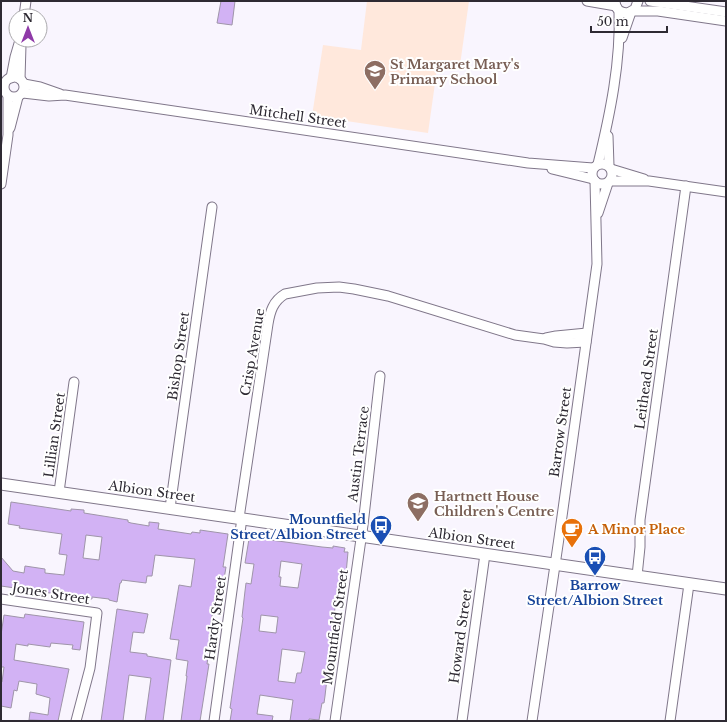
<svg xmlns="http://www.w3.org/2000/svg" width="727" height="722" viewBox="0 0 727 722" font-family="'Libre Baskerville',serif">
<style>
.education{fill:#ffe8dc}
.building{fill:#d2b2f4;stroke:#9f95a9;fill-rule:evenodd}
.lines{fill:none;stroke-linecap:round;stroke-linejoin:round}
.minor-casing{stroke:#80778a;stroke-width:11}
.tertiary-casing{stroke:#80778a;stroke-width:13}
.minor{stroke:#fff;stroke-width:9}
.tertiary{stroke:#fff;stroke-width:11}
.labels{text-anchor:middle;stroke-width:4;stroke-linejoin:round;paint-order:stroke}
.education-label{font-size:13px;font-weight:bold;fill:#785e54;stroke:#fff;text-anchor:start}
.street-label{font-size:13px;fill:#2e2a33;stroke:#fff}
.transit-label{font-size:13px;font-weight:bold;fill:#164399;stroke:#fff;text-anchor:end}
.food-label{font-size:13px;font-weight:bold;fill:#c56008;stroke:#fff;text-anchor:start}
</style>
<rect width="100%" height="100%" fill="#f9f5fe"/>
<!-- education -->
<path class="education" d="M367,1H469L460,65L438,62L428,133L312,116L323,45L361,50Z"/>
<!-- building -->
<g class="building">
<path d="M221,1H235L232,25L217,23Z"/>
<path d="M11,502L71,511V509L84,510V513L128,520V522L131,523L149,526V522L159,523L158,529L191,534L192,532L200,533V530L228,534L223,567H226L224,579H223L222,586H219L217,598L215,597L211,623H213L207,664H209L200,721H181L187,676H186L188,661L176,659L179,640L170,639L179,585L191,587L195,559L155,555L152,576H147L146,583L122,580L121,583H120L117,602L109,600V599L92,597V599L1,586V557L13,571L24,573L25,566L45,569V573L64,575L67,555L59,554L62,534L19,528L20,526L8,524ZM86,535L102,537L99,560L83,558Z"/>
<path d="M256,538L322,547L333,548V546L345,548L344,552H348L346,574H342L340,590H337L325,696L324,703H322L319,720L309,719V721H290L293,700L260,695L257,714L273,716L272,721H230L232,709L230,708L243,618L242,617L245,591L246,583L251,584L254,564L245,563L249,539L256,540ZM281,561L302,564L298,588L280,586L281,577H279ZM261,615L278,617L276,633L259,631ZM282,649L305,652L301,673H297L295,683L278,681Z"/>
<path d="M117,609L148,614L144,633L133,632L130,652L147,654V656L171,660L163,721H145L151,678L129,675L123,721H101Z"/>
<path d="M25,614L84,622L80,650L72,649L73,645L51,643L50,647L28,644V646L16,644L14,660L69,669L58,721L29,720L30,712L48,715L50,698L36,694L37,684L19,681L17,691L14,690L11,708L1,706V682H2L4,667H1V635L4,615L24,618Z"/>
</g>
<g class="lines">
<!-- minor casing -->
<g class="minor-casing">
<g id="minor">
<path d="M587,1L616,6"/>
<path d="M615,1C615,9 620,13 628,13L635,9L638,1"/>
<path d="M650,1L726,12"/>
<path d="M633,11H658L726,21"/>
<path d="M24,16L26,1"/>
<path d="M622,38L631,12"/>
<circle cx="14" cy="87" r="10"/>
<path d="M11,78L15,57L20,40"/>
<path d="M20,79L21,45"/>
<path d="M24,84L40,87L60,94"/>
<path d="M23,93L49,96L65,95L528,163L593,168"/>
<path d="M10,128L18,97"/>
<path d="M608,136L609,166"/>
<circle cx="602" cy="174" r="10"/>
<path d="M598,164C610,114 621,62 619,11"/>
<path d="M552,169L593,179"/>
<path d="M611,169L644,179"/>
<path d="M610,181H649L726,192"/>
<path d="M1,184L8,135V96"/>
<path d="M598,213L608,183"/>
<path d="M546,338L556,336L587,333"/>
<path d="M59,492L74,382"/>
<path d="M170,508L212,207"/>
<path d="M239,518L268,324C270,312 273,301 285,294L317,288L339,287L354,289L388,296L515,335L544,339L554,342L567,343L586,342"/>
<path d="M637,576L640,547V520L686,186"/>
<path d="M1,599L97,613L90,668L76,721"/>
<path d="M214,721L242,518"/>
<path d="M335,721L363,525L380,376"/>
<path d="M462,721L485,554"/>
<path d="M532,721L559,538L597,264L595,181"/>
<path d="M670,721L689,584"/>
</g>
</g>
<!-- tertiary casing -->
<g class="tertiary-casing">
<path id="tertiary" d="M1,484L726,589"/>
</g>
<!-- minor -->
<use href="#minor" class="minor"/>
<!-- tertiary -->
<use href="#tertiary" class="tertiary"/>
</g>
<!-- icons -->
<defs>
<g id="school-pin" transform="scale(1.15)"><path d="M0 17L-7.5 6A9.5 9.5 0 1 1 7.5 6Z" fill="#8d6e63" stroke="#fff"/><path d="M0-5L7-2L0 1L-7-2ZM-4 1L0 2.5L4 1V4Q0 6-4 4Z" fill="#fff"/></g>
<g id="bus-pin" transform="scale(1.15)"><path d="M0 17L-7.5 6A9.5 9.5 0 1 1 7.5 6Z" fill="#1a4fb4" stroke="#fff"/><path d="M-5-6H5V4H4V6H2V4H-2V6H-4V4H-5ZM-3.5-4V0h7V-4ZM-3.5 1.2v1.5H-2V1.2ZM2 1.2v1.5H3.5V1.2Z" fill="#fff"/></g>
<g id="cafe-pin" transform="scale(1.15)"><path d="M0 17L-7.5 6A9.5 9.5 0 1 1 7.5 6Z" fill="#e8710a" stroke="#fff"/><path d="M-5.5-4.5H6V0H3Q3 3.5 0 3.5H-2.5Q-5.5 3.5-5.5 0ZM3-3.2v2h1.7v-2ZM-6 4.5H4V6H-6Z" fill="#fff"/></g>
</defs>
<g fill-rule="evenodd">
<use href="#school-pin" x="375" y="71"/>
<use href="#school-pin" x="418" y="503"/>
<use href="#bus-pin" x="381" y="526"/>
<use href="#cafe-pin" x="572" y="529"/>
<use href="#bus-pin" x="595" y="557"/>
</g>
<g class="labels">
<!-- education labels -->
<g class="education-label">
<text x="390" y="69">St Margaret Mary's<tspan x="390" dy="15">Primary School</tspan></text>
<text x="434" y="501">Hartnett House<tspan x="434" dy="15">Children's Centre</tspan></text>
</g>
<!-- street labels -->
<g class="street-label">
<text transform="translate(298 116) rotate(8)" y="5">Mitchell Street</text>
<text transform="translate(252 352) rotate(-80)" y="5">Crisp Avenue</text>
<text transform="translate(178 356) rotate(-82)" y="5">Bishop Street</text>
<text transform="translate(646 379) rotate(-82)" y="5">Leithead Street</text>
<text transform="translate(560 432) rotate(-82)" y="5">Barrow Street</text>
<text transform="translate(54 435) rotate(-82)" y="5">Lillian Street</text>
<text transform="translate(358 454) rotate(-83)" y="5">Austin Terrace</text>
<text transform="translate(152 491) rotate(8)" y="5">Albion Street</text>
<text transform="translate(472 538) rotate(8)" y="5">Albion Street</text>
<text transform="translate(51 593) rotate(9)" y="5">Jones Street</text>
<text transform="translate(215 618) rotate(-82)" y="5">Hardy Street</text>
<text transform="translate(335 627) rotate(-82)" y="5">Mountfield Street</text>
<text transform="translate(460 636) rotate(-82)" y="5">Howard Street</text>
</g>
<!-- transit labels -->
<g class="transit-label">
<text x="366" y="524">Mountfield<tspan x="366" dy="15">Street/Albion Street</tspan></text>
<text x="595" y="590" text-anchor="middle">Barrow<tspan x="595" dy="15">Street/Albion Street</tspan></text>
</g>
<!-- food labels -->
<g class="food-label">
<text x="588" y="534">A Minor Place</text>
</g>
</g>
<!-- border -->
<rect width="727" height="722" fill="none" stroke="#2e2a33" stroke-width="4"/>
<!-- north arrow -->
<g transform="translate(28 28)"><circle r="19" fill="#ffffff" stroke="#abaaad"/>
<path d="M0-3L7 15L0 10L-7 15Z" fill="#8f3aa8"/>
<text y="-6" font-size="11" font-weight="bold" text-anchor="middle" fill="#2e2a33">N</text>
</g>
<!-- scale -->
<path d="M591 26v6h76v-6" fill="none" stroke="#2e2a33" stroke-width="2"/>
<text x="597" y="26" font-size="12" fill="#2e2a33" stroke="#ffffff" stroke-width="3" paint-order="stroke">50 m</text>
</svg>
